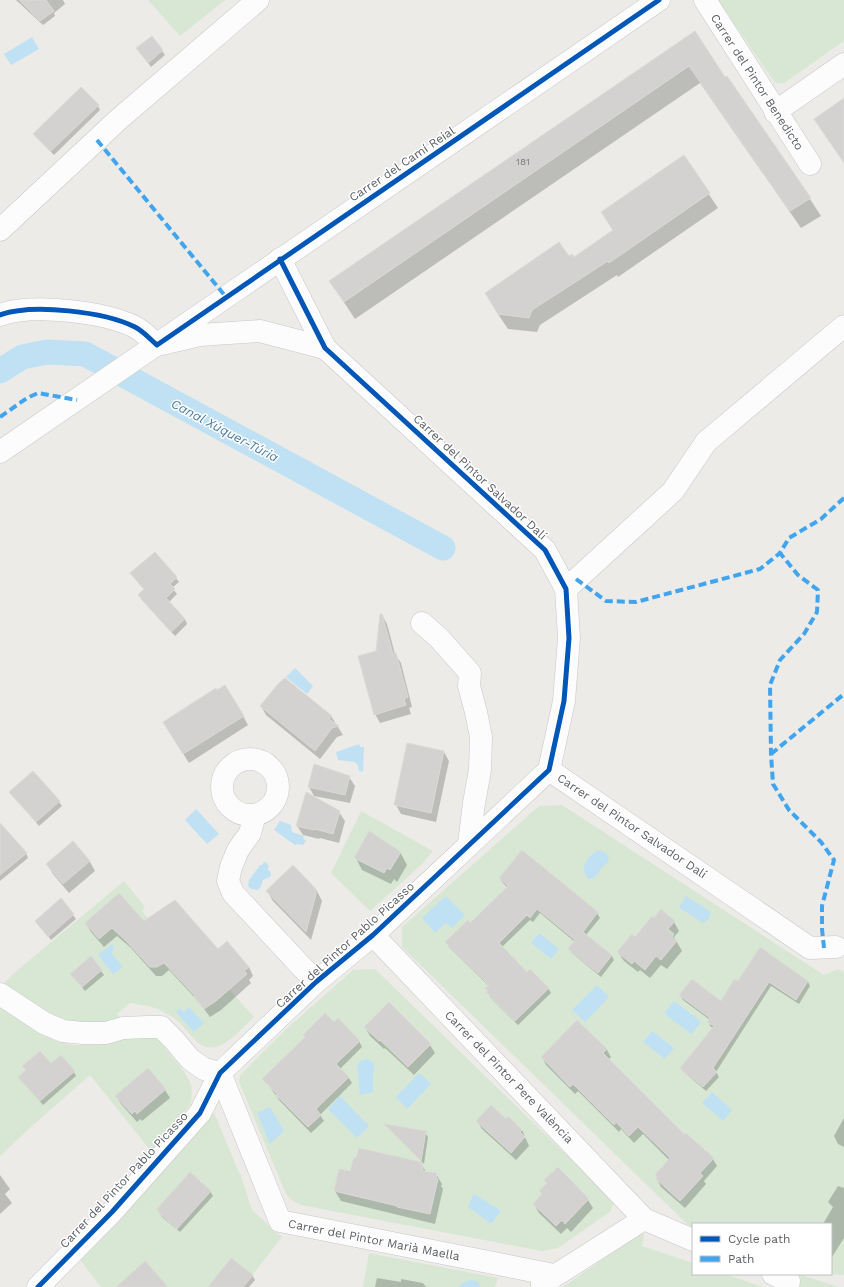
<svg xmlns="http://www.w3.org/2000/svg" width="844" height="1287" viewBox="0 0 844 1287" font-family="'Work Sans',sans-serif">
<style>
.green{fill:#d8e7d4}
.water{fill:#bfe1f3}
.shadow{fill:#0003}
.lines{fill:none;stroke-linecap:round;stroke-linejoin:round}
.canal{stroke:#bfe1f3;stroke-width:25}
.building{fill:#d3d2d1;stroke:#dbdad7}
.minor-casing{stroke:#c7c7c7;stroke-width:23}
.secondary-casing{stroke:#c9c9c9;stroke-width:23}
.minor{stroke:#fcfcfc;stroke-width:22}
.secondary{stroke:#fcfcfc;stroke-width:22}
.quiet{stroke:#40a5ee;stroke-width:4;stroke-dasharray:8 4;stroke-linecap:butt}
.cycleway-casing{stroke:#fff;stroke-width:8}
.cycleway{stroke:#0057b8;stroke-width:5}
.labels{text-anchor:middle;stroke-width:3;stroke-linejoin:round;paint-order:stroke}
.number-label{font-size:10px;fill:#7c7e81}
.street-label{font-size:12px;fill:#5d6165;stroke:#fff}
.water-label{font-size:13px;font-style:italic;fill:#477aa1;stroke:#fff}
</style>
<rect width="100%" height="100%" fill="#ecebe8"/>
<!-- green -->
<g class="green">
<path d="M148,0H225L180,36Z"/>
<path d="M718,0H844V41L784,83H777L773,80Z"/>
<path d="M562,805L824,975L838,969L844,972V1275L831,1274V1224H693V1227L688,1225L402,947V927L539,806Z"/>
<path d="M361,811L433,851L421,865L370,911L331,873Z"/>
<path d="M124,881L145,907L142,911L182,957L207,965L254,1017C244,1026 229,1044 216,1047C199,1052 189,1031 178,1021C174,1018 169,1015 165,1013C155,1006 142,1005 130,1003L117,1014L122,1020L73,1029L0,987L13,974Z"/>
<path d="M375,969L614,1201L611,1211L558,1248L542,1251L301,1205L290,1199L286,1194L239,1082L240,1075L285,1030L353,970Z"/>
<path d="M0,1006L44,1032L65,1043L73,1045H98L136,1032L156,1037L185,1073L191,1084L192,1093L190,1105L151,1151L90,1075L32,1126L0,1156Z"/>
<path d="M209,1113L214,1114L216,1117L239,1173H240L252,1210L282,1237L243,1287H101L77,1256Z"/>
<path d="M643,1234H644L642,1246L693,1263V1274H725L763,1287H563L636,1236Z"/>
<path d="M369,1253L498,1278L495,1287H363Z"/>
<path d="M801,1275L839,1287H799Z"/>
</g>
<!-- water -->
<g class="water">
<path d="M32,37L39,49L11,65L4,54Z"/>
<path d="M295,668L313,686L307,694L286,677Z"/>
<path d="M359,744L360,747H364L363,772L359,771L358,765L355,762L338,760L336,752Z"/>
<path d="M196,809L219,834L207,844L185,820Z"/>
<path d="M280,821L291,825L292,832L304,836L303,838L306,841L303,845L298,844L295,845L274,830Z"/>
<path d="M598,850L606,853L609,857L608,862C606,864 603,867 601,869C596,875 596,879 588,879C579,867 587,857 598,850Z"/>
<path d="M264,862L267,863L269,867L267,870L270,871L271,874L270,877L263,880L261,886L258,890L251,889L248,886L249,880L260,865H262Z"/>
<path d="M446,896L465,915L452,928L446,923L435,933L422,918Z"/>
<path d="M686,896L711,912L709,919L703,923L680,908V906Z"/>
<path d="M539,933L559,949L551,959L531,943Z"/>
<path d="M112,944L114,946L112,954L123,967L113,974L98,955Z"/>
<path d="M597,985L609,997L585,1022L572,1010Z"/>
<path d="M673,1002H676L700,1021V1024L691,1034L666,1015L665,1012Z"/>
<path d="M189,1007L204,1023L194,1032L176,1012L180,1008L184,1012Z"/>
<path d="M652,1031L674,1048L665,1059L643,1042Z"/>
<path d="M368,1059C378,1064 373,1069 373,1079C373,1083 373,1088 373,1092L360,1095L357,1065L362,1060Z"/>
<path d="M419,1073L431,1084L407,1109L396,1097Z"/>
<path d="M712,1092L732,1110L723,1121L702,1103Z"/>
<path d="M340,1096L369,1126L357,1138L328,1109Z"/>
<path d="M270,1107L284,1131L270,1144L257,1113Z"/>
<path d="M473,1195H476L500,1210V1212L492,1223H490L468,1207Z"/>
<path d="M471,1280L479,1282L480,1287H459L462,1283Z"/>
</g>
<!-- shadow -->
<g class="shadow">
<path d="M16,0H63L65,4L54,13L55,16L43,25Z"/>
<path d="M695,32L725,79L726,78L810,199L821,216L801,228L700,83L355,319L330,281Z"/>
<path d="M162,51L165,55L151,67L140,52Z"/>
<path d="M98,106L100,110L54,155L37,138L35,134Z"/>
<path d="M684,157L718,208L618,277L617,275L540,325L537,332L508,329L494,308L569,258H574L613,231L603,213Z"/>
<path d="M134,578H176L179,582L172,588L177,594L169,602L185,619L187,624L175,636L142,600L139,595L145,590Z"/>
<path d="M382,615L387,624L395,654L401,663L412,707L409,708L411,714L380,723L375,714L377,651Z"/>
<path d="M261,706L331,716L343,735L337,737L320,759L266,715Z"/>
<path d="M243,716L248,725L189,763L169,731Z"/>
<path d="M444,752L449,761L436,822L401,814L396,805Z"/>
<path d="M349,777L355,786L350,803L314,796L309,787Z"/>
<path d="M11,792L59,802L62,806L39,826Z"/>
<path d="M339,812L345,821L339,843L320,838L319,839L303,835L297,826Z"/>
<path d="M73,842L90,862L95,871L69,893L53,874L47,864Z"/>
<path d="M0,847L26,853L28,858L0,881Z"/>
<path d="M400,852L407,865L397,882L394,879L391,884L362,870L356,858Z"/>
<path d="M522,852L597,913L600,918L586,935L612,956L614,960L601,977L572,953L569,949L575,942L540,913L533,922L530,920L502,947L527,973L548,988L551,993L518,1025L490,997L487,992L489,986L449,947L446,942L470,924L508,888L503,883L500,879Z"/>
<path d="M293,866L317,891L322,901L311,940L273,901L267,891Z"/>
<path d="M61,900L76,919L51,940L36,921Z"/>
<path d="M144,922L218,951L249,967L253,976L249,980L251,983L221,1010L210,1017L198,1001L169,970L162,976H156L131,948L117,936L104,947L91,932L86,924Z"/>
<path d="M674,922L679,931L674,937L682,951L667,969L661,965L650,978L640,970L638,972L624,961L618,952Z"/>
<path d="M760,949L808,982L810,986L799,1004L771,986L716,1072L719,1077L706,1091L684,1072L681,1068L714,1028L711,1027L708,1022L710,1020L683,1000L680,995L721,1002L738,982Z"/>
<path d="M91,958L104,975L85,991L72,974Z"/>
<path d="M389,1003L430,1045L435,1053L414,1075L385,1048L384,1049L370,1036L365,1027Z"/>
<path d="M577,1021L607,1050L611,1057L608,1060L684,1135L713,1159L717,1166L704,1181L706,1184L685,1208L661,1187L657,1179L669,1160L643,1134L634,1143L621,1129L619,1132L578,1091L575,1094L546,1065L542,1057Z"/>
<path d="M334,1023L359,1041L362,1047L340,1069L348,1077L352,1083L320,1115L324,1121L311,1133L280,1101L264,1079Z"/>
<path d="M51,1065L74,1072L76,1076L43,1105L22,1081L26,1071L24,1066Z"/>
<path d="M148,1069L165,1090L170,1098L142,1121L140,1119L137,1122L121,1104L116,1096Z"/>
<path d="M508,1118L522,1130L529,1146L516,1160L482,1129L477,1121H506Z"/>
<path d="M844,1118V1147L838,1144L834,1136Z"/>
<path d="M386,1126L425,1132L428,1137L424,1164Z"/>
<path d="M357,1159L421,1163L426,1172L436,1174L442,1184L441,1186L443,1189L435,1224L341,1201L335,1191L351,1172Z"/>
<path d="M558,1169L588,1200L593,1208L571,1232L567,1228L561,1234L539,1213L534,1204L542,1195L540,1191L548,1184Z"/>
<path d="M0,1175L10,1189L5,1194L12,1203L0,1214Z"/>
<path d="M838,1186L844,1188V1238L832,1257H831V1224H823L833,1207L828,1202Z"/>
<path d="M210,1191L213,1196L180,1232L162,1217L159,1212Z"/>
<path d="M252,1275L255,1280L249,1287H209Z"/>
<path d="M377,1278L401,1282V1279L423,1283L426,1287H375Z"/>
</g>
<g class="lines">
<!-- canal -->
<path class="canal" d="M0,371L22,357L47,352L85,354L443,548"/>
</g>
<!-- building -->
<g class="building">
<path d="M19,0H46L54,11L40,21Z"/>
<path d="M695,31L725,77L727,76L811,198L790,211L689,66L344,302L329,281Z"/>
<path d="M152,36L163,50L148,63L136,48Z"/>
<path d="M81,87L99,105L51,151L33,134Z"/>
<path d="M844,98V163L814,119Z"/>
<path d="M684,155L710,193L609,263L608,261L532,310L529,318L498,314L485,293L559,242L569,256L572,254L574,257L613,230L601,212Z"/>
<path d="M155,552L177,577L170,584L175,589L166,598L185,619L171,632L138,595L144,589L130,573Z"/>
<path d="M380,614H382L393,654L396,653L408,697L404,699L406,705L374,715L358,656L376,651Z"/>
<path d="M285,678L332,716L329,719L339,726L332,728L315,751L260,706L278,684Z"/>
<path d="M225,685L244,716L183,754L163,722L216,688L217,690Z"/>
<path d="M407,743L444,751L431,813L394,805Z"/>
<path d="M314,764L350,776L345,795L308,787Z"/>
<path d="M33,771L60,801L36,822L9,792Z"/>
<path d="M306,792L340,811L333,834L315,829L314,830L296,826Z"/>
<path d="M0,823L27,853L0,875Z"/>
<path d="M369,831L401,852L390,870L387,868L384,873L354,858Z"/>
<path d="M73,841L90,861L63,884L46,864Z"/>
<path d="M522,850L598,912L583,932L612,955L598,973L568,949L575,940L537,909L530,918L527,915L499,943L527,972L530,969L549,988L515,1021L486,992L488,991L485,988L489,985L445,942L468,920L470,923L508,886L499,878Z"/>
<path d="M293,865L316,889V894L306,932L266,891Z"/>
<path d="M119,893L144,921L175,900L218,949L227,941L249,967L244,971L247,974L216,1001L204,1009L194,997L195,996L164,963L157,967H150L125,940L112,928L99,939L85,923Z"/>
<path d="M61,898L74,914L48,937L35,921Z"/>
<path d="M661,909L675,921L668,929L674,934L672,937L677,941L661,960L656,956L645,970L634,961L632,964L617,952L632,934L635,937L652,916L654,918Z"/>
<path d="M760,947L808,981L796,1000L769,982L713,1068L717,1072L703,1087L680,1068L714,1026L707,1022L710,1018L679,995L692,979L721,1001L734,979L738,981Z"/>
<path d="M91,956L102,970L82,987L70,974Z"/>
<path d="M389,1002L431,1044L408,1067L380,1040L379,1041L364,1027Z"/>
<path d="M325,1013L334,1022L338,1018L360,1041L336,1064L349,1077L316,1109L321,1115L308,1127L276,1095L277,1094L262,1079L305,1037L303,1035Z"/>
<path d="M577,1020L607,1049L603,1053L684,1134L686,1133L714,1158L700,1173L703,1176L680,1201L656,1179L657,1177L655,1175L670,1158L666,1154L638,1127L629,1136L616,1122L614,1125L573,1084L570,1087L541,1057Z"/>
<path d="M40,1051L51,1063L61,1055L75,1071L40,1101L18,1077L26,1070L22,1066Z"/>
<path d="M148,1068L166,1089L137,1114L135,1111L132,1114L115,1096Z"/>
<path d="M491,1105L506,1119L508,1116L522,1130L520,1132L525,1137L511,1153L476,1121Z"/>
<path d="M384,1124L426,1131L421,1161Z"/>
<path d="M359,1148L421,1162V1165L423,1166V1171L437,1173L436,1178L438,1179L430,1214L397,1207V1206L334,1191L339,1169L350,1171L354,1157L356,1158Z"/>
<path d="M558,1167L589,1199L565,1224L562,1220L556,1226L533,1204L542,1194L539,1191L547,1183L544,1180Z"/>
<path d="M190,1172L211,1191L177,1229L158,1212L159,1210L157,1209Z"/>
<path d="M231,1258L253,1275L243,1287H208Z"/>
<path d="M145,1261L168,1287H116Z"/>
</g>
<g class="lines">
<!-- minor casing -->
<g class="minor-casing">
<g id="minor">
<path d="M705,0L810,164"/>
<path d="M775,112L844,64"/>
<path d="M0,230L119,119L258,0"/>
<path d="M280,259L325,348L545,550L566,589L569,638L564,701L549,770"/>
<path d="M0,315C33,303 105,312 135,327C143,331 150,339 157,345L200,335L260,331L325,348"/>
<path d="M566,589L673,491L706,442L844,326"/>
<path d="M422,623L439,638L470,673L469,686L476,712L481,737L480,770L474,803L469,844"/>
<circle cx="250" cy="787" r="28"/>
<path d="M549,770L810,948L836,947"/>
<path d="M255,815L250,833L238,850L231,867L228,881L233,893L316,982"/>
<path d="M373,935L644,1219L693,1240"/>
<path d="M0,994L44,1023L63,1031L83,1033H106L123,1028L148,1027H161L174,1040L190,1059L204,1069L220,1073"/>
<path d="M220,1073L280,1221L554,1275"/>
<path d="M773,1274L789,1281L788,1287"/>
<path d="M542,1284L644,1219"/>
<path d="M38,1287L112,1212L200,1113L220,1073L316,982L373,935L549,770"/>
</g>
</g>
<!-- secondary casing -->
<g class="secondary-casing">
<path id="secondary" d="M0,452L659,0"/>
</g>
<!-- minor -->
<use href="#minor" class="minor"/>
<!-- secondary -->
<use href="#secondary" class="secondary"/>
<!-- quiet -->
<g class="quiet">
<path d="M97,140L226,297"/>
<path d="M0,417L27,398L38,393L77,400"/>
<path d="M576,579L606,601L636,602L760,569L780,553"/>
<path d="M771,754L844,694"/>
<path d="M824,948L822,929V906L834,860L821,842L789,810L773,784L771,754L770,685L780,660L804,634L817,612L818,590L798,575L780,553L789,538L821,519L844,498"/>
</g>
<!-- cycleway casing -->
<g class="cycleway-casing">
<g id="cycleway">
<path d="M0,315C33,303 105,312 135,327C143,331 150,339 157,345L659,0"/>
<path d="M38,1287L112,1212L200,1113L220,1073L316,982L373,935L549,770L564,701L569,638L566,589L545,550L325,348L280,259"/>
</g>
</g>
<!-- cycleway -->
<use href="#cycleway" class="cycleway"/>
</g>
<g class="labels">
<!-- number labels -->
<g class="number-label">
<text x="523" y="165">181</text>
</g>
<!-- street labels -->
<g class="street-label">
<text transform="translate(757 82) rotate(57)" y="4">Carrer del Pintor Benedicto</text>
<text transform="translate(402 164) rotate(-34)" y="4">Carrer del Camí Reial</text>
<text transform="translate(480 477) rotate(43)" y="4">Carrer del Pintor Salvador Dalí</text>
<text transform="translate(632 826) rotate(34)" y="4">Carrer del Pintor Salvador Dalí</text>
<text transform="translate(345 945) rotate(-42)" y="4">Carrer del Pintor Pablo Picasso</text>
<text transform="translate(509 1077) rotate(46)" y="4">Carrer del Pintor Pere València</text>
<text transform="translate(124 1180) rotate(-47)" y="4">Carrer del Pintor Pablo Picasso</text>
<text transform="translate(374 1240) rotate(11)" y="4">Carrer del Pintor Marià Maella</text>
</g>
<!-- water labels -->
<g class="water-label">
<text transform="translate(225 430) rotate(28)" y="5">Canal Xúquer-Túria</text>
</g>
</g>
<!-- legend -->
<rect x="692" y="1223" width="140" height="52" fill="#ffffff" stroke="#bec0c1"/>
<rect x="700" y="1236" width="20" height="6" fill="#0057b8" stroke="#bec0c1"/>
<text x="728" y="1243" font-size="12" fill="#5d6165">Cycle path</text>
<rect x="700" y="1256" width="20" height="6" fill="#40a5ee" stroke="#bec0c1"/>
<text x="728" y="1263" font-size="12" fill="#5d6165">Path</text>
</svg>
